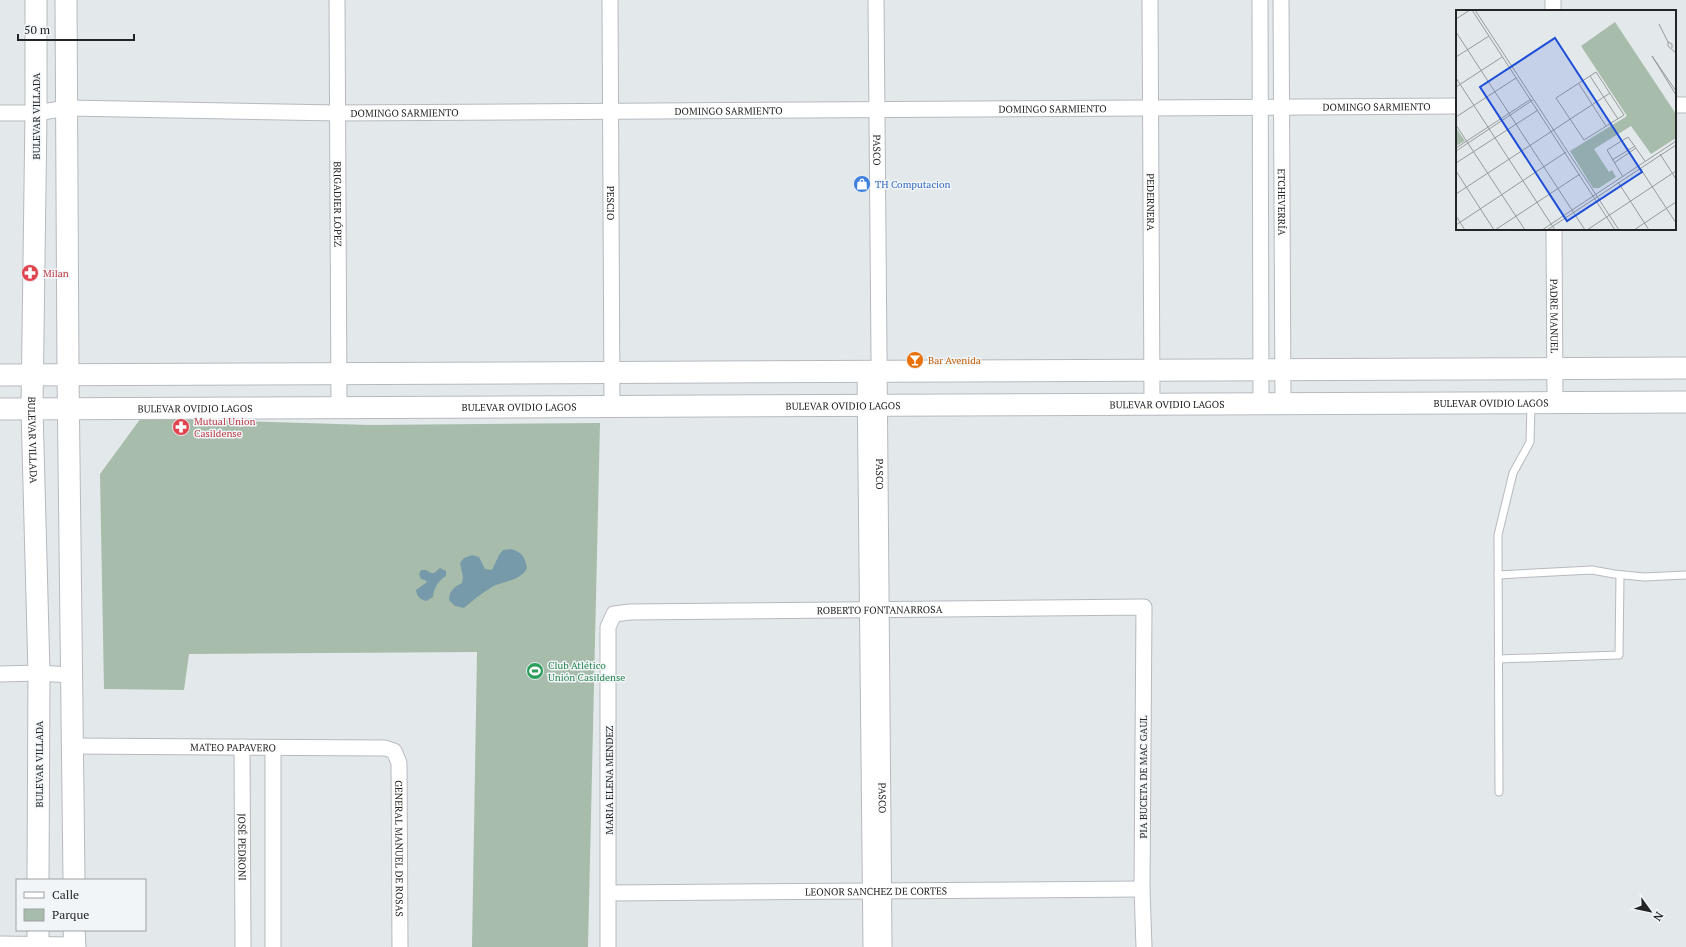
<svg xmlns="http://www.w3.org/2000/svg" width="1686" height="947" viewBox="0 0 1686 947" font-family="'PT Serif',serif">
<style>
.green{fill:#a7bcaa}
.water{fill:#769aaa}
.lines{fill:none;stroke-linecap:round;stroke-linejoin:round}
.lane-casing{stroke:#b6babe;stroke-width:9}
.street-casing{stroke:#b6babe;stroke-width:17}
.secondary-casing{stroke:#b6babe;stroke-width:23}
.lane{stroke:#fff;stroke-width:7}
.street{stroke:#fff;stroke-width:15}
.secondary{stroke:#fff;stroke-width:21}
.labels{text-anchor:middle;stroke-width:3;stroke-linejoin:round;paint-order:stroke}
.street-label{font-size:10px;fill:#232425;stroke:#f1f5f8}
.shop-label{font-size:10px;fill:#366cbe;stroke:#f1f5f8;text-anchor:start}
.health-label{font-size:10px;fill:#be3a42;stroke:#f1f5f8;text-anchor:start}
.food-label{font-size:10px;fill:#c56008;stroke:#f1f5f8;text-anchor:start}
.leisure-label{font-size:10px;fill:#27864d;stroke:#f1f5f8;text-anchor:start}
.inset-road{fill:none;stroke:#969a9c;stroke-width:1}
.view{fill:#1d4ed8;fill-opacity:0.15;stroke:#1d4ed8;stroke-width:2}
.inset-edge{fill:none;stroke:#232425;stroke-width:2}
</style>
<rect width="100%" height="100%" fill="#e3e8eb"/>
<!-- green -->
<path class="green" d="M141,418L370,425L600,423L588,947H472L477,652L189,654L184,690L104,689L100,474Z"/>
<!-- water -->
<g class="water">
<path d="M511,549C522,552 525,557 527,568C521,581 503,581 492,587C482,593 473,600 464,608L455,606L449,600C449,591 454,587 462,583L463,577L460,563L464,558L472,555L479,557L485,569L492,570L499,555L503,550Z"/>
<path d="M440,568L446,571V576C439,580 433,589 433,597L426,601C420,599 417,597 416,590L427,582L425,580L421,579L419,574L421,570H426L431,573H434Z"/>
</g>
<g class="lines">
<!-- lane casing -->
<g class="lane-casing">
<g id="lane">
<path d="M1498,575L1592,570L1614,574L1644,577L1686,575"/>
<path d="M1498,659L1619,655L1620,575"/>
<path d="M1499,792L1498,535L1513,473L1530,442L1531,404"/>
</g>
</g>
<!-- street casing -->
<g class="street-casing">
<g id="street">
<path id="s1" d="M337,0L339,407"/>
<path id="s2" d="M610,0L612,406"/>
<path id="s3" d="M876,0L884,947"/>
<path id="s4" d="M1150,0L1152,403"/>
<path d="M1260,0L1261,403"/>
<path id="s5" d="M1281,0L1283,403"/>
<path d="M1553,0V11"/>
<path d="M1675,105H1686"/>
<path id="s6" d="M0,113H36L67,108L338,113L1457,106"/>
<path id="s7" d="M1554,229L1555,402"/>
<path d="M865,372L871,947"/>
<path d="M0,674L39,673L71,675"/>
<path id="s8" d="M72,746L385,748L394,751L399,763L400,947"/>
<path id="s9" d="M242,747L243,947"/>
<path id="s10" d="M609,893L1142,889"/>
<path d="M0,944L74,945"/>
<path d="M273,947V748"/>
<path id="s11" d="M608,947V627L614,614L630,612L1144,607L1142,889L1144,947"/>
</g>
</g>
<!-- secondary casing -->
<g class="secondary-casing">
<g id="secondary">
<path id="s12" d="M36,0V113L32,409L39,673L38,880"/>
<path d="M66,0L68,375L74,880"/>
<path d="M0,375L1686,368"/>
<path id="s13" d="M0,409L1686,402"/>
<path d="M38,930V947"/>
<path d="M74,930L75,947"/>
</g>
</g>
<!-- lane -->
<use href="#lane" class="lane"/>
<!-- street -->
<use href="#street" class="street"/>
<!-- secondary -->
<use href="#secondary" class="secondary"/>
</g>
<!-- icons -->
<defs>
<g id="shop-disc" transform="scale(0.9)"><circle r="9.5" fill="#3f7fe0" stroke="#f1f5f8"/><path d="M-5-2.5h2.3a2.7 3.5 0 0 1 5.4 0H5L5.5 6h-11ZM-1.5-2.5h3a1.5 2.3 0 0 0-3 0Z" fill="#fff"/></g>
<g id="pharmacy-disc" transform="scale(0.9)"><circle r="9.5" fill="#e0444e" stroke="#f1f5f8"/><path d="M-2-6h4v4h4v4h-4v4h-4v-4h-4v-4h4Z" fill="#fff"/></g>
<g id="bar-disc" transform="scale(0.9)"><circle r="9.5" fill="#e8710a" stroke="#f1f5f8"/><path d="M-6-5H6L.8 .8V4.5H3.5V6h-7V4.5H-.8V.8Z" fill="#fff"/></g>
<g id="stadium-disc" transform="scale(0.9)"><circle r="9.5" fill="#2e9e5b" stroke="#f1f5f8"/><path d="M0-5a6.5 5 0 1 0 0 10a6.5 5 0 1 0 0-10ZM-3.5-1.8h7v3.6h-7Z" fill="#fff"/></g>
</defs>
<g fill-rule="evenodd">
<use href="#shop-disc" x="862" y="184"/>
<use href="#pharmacy-disc" x="30" y="273"/>
<use href="#bar-disc" x="915" y="360"/>
<use href="#pharmacy-disc" x="181" y="427"/>
<use href="#stadium-disc" x="535" y="671"/>
</g>
<g class="labels">
<!-- street labels -->
<g class="street-label">
<text dy="4" stroke="none"><textPath href="#s6" startOffset="1377">DOMINGO SARMIENTO</textPath></text>
<text dy="4" stroke="none"><textPath href="#s6" startOffset="1053">DOMINGO SARMIENTO</textPath></text>
<text dy="4" stroke="none"><textPath href="#s6" startOffset="729">DOMINGO SARMIENTO</textPath></text>
<text dy="4" stroke="none"><textPath href="#s6" startOffset="405">DOMINGO SARMIENTO</textPath></text>
<text transform="translate(36 116) rotate(-90)" y="4">BULEVAR VILLADA</text>
<text dy="4" stroke="none"><textPath href="#s3" startOffset="150">PASCO</textPath></text>
<text dy="4" stroke="none"><textPath href="#s4" startOffset="202">PEDERNERA</textPath></text>
<text dy="4" stroke="none"><textPath href="#s5" startOffset="202">ETCHEVERRÍA</textPath></text>
<text dy="4" stroke="none"><textPath href="#s2" startOffset="203">PESCIO</textPath></text>
<text dy="4" stroke="none"><textPath href="#s1" startOffset="204">BRIGADIER LÓPEZ</textPath></text>
<text dy="4" stroke="none"><textPath href="#s7" startOffset="87">PADRE MANUEL</textPath></text>
<text dy="4" stroke="none"><textPath href="#s13" startOffset="1491">BULEVAR OVIDIO LAGOS</textPath></text>
<text dy="4" stroke="none"><textPath href="#s13" startOffset="1167">BULEVAR OVIDIO LAGOS</textPath></text>
<text dy="4" stroke="none"><textPath href="#s13" startOffset="843">BULEVAR OVIDIO LAGOS</textPath></text>
<text dy="4" stroke="none"><textPath href="#s13" startOffset="519">BULEVAR OVIDIO LAGOS</textPath></text>
<text dy="4" stroke="none"><textPath href="#s13" startOffset="195">BULEVAR OVIDIO LAGOS</textPath></text>
<text dy="4" stroke="none"><textPath href="#s12" startOffset="440">BULEVAR VILLADA</textPath></text>
<text dy="4" stroke="none"><textPath href="#s3" startOffset="474">PASCO</textPath></text>
<text dy="4" stroke="none"><textPath href="#s11" startOffset="600">ROBERTO FONTANARROSA</textPath></text>
<text dy="4" stroke="none"><textPath href="#s8" startOffset="161">MATEO PAPAVERO</textPath></text>
<text transform="translate(39 764) rotate(-90)" y="4">BULEVAR VILLADA</text>
<text transform="translate(1143 777) rotate(-90)" y="4">PIA BUCETA DE MAC GAUL</text>
<text transform="translate(609 780) rotate(-90)" y="4">MARIA ELENA MENDEZ</text>
<text dy="4" stroke="none"><textPath href="#s3" startOffset="798">PASCO</textPath></text>
<text dy="4" stroke="none"><textPath href="#s9" startOffset="100">JOSÉ PEDRONI</textPath></text>
<text dy="4" stroke="none"><textPath href="#s8" startOffset="421">GENERAL MANUEL DE ROSAS</textPath></text>
<text dy="4" stroke="none"><textPath href="#s10" startOffset="267">LEONOR SANCHEZ DE CORTES</textPath></text>
</g>
<!-- shop labels -->
<g class="shop-label">
<text x="875" y="188">TH Computacion</text>
</g>
<!-- health labels -->
<g class="health-label">
<text x="43" y="277">Milan</text>
<text x="194" y="425">Mutual Union<tspan x="194" dy="12">Casildense</tspan></text>
</g>
<!-- food labels -->
<g class="food-label">
<text x="928" y="364">Bar Avenida</text>
</g>
<!-- leisure labels -->
<g class="leisure-label">
<text x="548" y="669">Club Atlético<tspan x="548" dy="12">Unión Casildense</tspan></text>
</g>
</g>
<!-- overview -->
<g transform="translate(1456 10)">
<rect width="220" height="220" fill="#e3e8eb"/>
<path d="M159,12L220,104V128L195,144L175,116L138,139L153,162L156,160L160,167L143,178H137L114,141L171,106L125,36ZM0,118L9,131L0,136Z" fill="#a7bcaa"/>
<path class="inset-road" d="M16,0L159,220M19,0L163,220M0,9L14,0M203,14L212,32M0,22L129,220M216,38V34L212,32V36L220,43M0,47L33,26M140,62L168,105L128,130L100,88ZM134,66L162,109M0,68L99,220M123,74L150,116M0,77L46,47M220,81L196,46L220,85M0,107L60,68M0,115L69,220M0,138L75,89M0,141L77,90M204,144L220,169M156,150L179,136M0,153L82,100M158,153L180,138M184,158L220,213M0,161L38,220M167,167L151,140L172,127L189,151M162,172L193,220M0,184L154,83M0,206L9,220M0,215L110,142M39,220L124,164M86,220L220,131M91,220L220,135M131,220L220,161M178,220L220,192"/>
<path class="view" d="M99,28L186,162L111,211L24,77Z"/>
<rect width="220" height="220" class="inset-edge"/>
</g>
<!-- legend -->
<rect x="16" y="879" width="130" height="52" fill="#f1f5f8" stroke="#9fa1a4"/>
<rect x="24" y="892" width="20" height="6" fill="#ffffff" stroke="#9fa1a4"/>
<text x="52" y="899" font-size="12" fill="#232425">Calle</text>
<rect x="24" y="909" width="20" height="12" fill="#a7bcaa" stroke="#9fa1a4"/>
<text x="52" y="919" font-size="12" fill="#232425">Parque</text>
<!-- north arrow -->
<g transform="translate(1650 911) rotate(123)" stroke="#f1f5f8" stroke-width="3" paint-order="stroke">
<path d="M0-3L7 15L0 10L-7 15Z" fill="#232425"/>
<text y="-6" font-size="11" font-weight="bold" text-anchor="middle" fill="#232425">N</text>
</g>
<!-- scale -->
<path d="M18 34v6h116v-6" fill="none" stroke="#232425" stroke-width="2"/>
<text x="24" y="34" font-size="12" fill="#232425" stroke="#f1f5f8" stroke-width="3" paint-order="stroke">50 m</text>
</svg>
